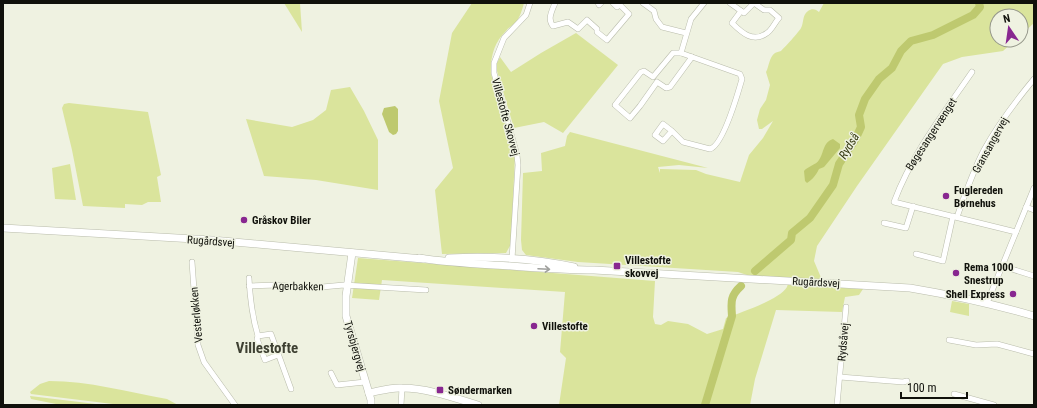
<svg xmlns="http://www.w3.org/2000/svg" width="1037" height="408" viewBox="0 0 1037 408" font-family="'Roboto Condensed',sans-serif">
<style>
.green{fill:#dae49c}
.water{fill:#bec96f}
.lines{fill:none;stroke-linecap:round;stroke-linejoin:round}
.river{stroke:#bec96f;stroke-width:8}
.street-casing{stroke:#b9bcab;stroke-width:6}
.secondary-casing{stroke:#b9bcab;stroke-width:8}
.street{stroke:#fff;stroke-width:5}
.secondary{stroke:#fff;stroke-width:7}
.oneway{stroke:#9fa09d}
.poi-dot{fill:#882790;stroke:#eff2e1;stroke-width:1.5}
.labels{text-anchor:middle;stroke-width:3;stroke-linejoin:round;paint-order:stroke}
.street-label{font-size:11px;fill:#10110b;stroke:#eff2e1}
.poi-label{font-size:11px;font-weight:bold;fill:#10110b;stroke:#eff2e1;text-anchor:start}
.water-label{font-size:12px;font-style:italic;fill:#333710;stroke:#eff2e1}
.district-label{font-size:15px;font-weight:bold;fill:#3e4032;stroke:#eff2e1}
</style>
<rect width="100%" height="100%" fill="#eff2e1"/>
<!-- green -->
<g class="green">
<path d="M284,3H300L302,32Z"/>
<path d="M472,3H524C522,10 520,18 515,23C512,26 508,28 506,31C494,42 490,58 491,74L515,155L511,244L506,253L442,254L435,190L453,168L439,101L452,33Z"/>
<path d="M824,3H1034V23L1021,35V16H997V40H1015L1003,51L962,57L943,64L857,186L817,246L814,261L825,287L863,289L859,295L845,297L842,312L776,310L755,379L750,405H559L566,358L560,352L565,292L382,280L379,300L352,298L358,258L655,281L653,317L655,324L661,325L668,321L688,324L707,334L723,329L726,318C740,313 779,300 787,287C788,285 788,280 788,278L747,275L738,272L578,262L526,255L522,250L521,240L523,173L542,171L541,153L565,146L567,136L570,132L708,168L679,165L658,167L660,173V169L696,170L706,174L740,182L749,155L763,138L773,121L762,129H759L757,120L760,109L766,100L770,85L766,72C769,67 769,57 775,53C776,52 779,52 781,51C784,48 799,32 801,28C804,23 802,15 808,11C812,8 816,9 819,12Z"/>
<path d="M576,33L618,65L563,133L544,122L514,128L497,71V63L500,57L511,72L541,53Z"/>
<path d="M350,87L364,111L378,140V190L316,180L264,176L246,119L292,127L313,120L326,110L331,90Z"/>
<path d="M69,103L148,112L161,175L157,177L161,202H148L142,205L125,204V208L83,206L72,150L62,108L64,104Z"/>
<path d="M70,164L76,200L55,199L52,168Z"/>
<path d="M952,301L969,304V316L950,312Z"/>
<path d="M49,381C89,381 128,392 167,399L178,405H121L31,394L30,392L40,384Z"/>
<path d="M30,396L104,405H61L31,399Z"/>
</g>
<!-- water -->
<g class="water">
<path d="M395,106L398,109V131L396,134L393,135L389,132L382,114L384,108Z"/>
<path d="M833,139L840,144V148L824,167L819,169C816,175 813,179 807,183L805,181L804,171C808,166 816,165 819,160C824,153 823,142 833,139Z"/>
</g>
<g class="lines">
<!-- river -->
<g class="river">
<path d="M755,271L791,240L792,233L810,218L833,185L839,164L855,140L861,127L859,115L865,99L879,79L892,68L901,51L911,41L933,35L973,15L980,7L979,3"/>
<path d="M705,405L732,316C731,302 730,296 741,286"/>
</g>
<!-- street casing -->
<g class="street-casing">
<g id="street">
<path d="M555,3C552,11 547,19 553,26L568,22L578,29L587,20L597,29V32L607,40L629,14L620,5L617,7L613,3"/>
<path d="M598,3L599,5L601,3"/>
<path d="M643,3L654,11L656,19L662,27L686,33"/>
<path d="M730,3L744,13L754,3"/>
<path d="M741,11L732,23C742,33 753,43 767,33C772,30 775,22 779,18L770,10H764L754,3"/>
<path d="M681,53H673L653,77L644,71L641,72L615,105L630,118L640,106L657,82L666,88L670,87L692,57"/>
<path d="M972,72C943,114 912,154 894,202L1016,232"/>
<path d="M672,131L663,124L655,135L663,141L672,131L683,142L710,149C723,145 738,93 742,79L740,74L681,53L691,19L704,3"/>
<path d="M1026,207L1034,210"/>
<path d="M957,217C965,194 973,171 984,150C998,124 1015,102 1034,79"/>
<path d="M884,223L906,228L913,206"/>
<path d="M916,254L943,261L953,216"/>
<path d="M512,259L518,165L517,155L494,73V63L504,38L526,15L530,3"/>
<path d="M192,262L198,345L204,362L235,405"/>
<path d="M1002,266L1034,276"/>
<path d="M249,278C250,299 252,316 258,336L257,339L265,360L278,355"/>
<path d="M249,286L277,285L311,288L344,285L426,290"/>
<path d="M987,303L1034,188"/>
<path d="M258,336L271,334L291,389"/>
<path d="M949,340L976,345L997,344L1034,354"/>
<path d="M331,373L337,385L365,382"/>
<path d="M840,377L903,382L907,381"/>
<path d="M954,394L994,405"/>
<path d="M401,405L402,388"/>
<path d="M837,405L846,307"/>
</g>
</g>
<!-- secondary casing -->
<g class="secondary-casing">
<g id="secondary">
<path d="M3,228L212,240L423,259"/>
<path d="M352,253L346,296V316L371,400V405"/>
<path d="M419,258C450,263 480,264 511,266C539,268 566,270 594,270L910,288C952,295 993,304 1034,316"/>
<path d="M449,258C491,256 533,258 574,267"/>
<path d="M369,393C380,391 391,387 402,388C427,388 455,398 478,405"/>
</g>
</g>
<!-- street -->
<use href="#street" class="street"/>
<!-- secondary -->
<use href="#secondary" class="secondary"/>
</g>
<!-- one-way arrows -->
<defs><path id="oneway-shaft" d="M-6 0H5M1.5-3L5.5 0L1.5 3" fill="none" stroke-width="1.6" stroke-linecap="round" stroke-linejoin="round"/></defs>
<use class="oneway" href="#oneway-shaft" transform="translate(544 269) rotate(3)"/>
<!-- markers -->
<g class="poi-dot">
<circle cx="946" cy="196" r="4"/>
<circle cx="244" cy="220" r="4"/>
<rect x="613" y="262" width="8" height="8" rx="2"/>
<circle cx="956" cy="273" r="4"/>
<circle cx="1013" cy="294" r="4"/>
<circle cx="534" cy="326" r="4"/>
<rect x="436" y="386" width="8" height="8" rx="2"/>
</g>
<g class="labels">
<!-- street labels -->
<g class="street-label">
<text transform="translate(506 117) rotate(75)" y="4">Villestofte Skovvej</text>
<text transform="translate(931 134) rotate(-57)" y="4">Bøgesangervænget</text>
<text transform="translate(990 145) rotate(-61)" y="4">Gransangervej</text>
<text transform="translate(211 241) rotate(4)" y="4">Rugårdsvej</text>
<text transform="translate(816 282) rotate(3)" y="4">Rugårdsvej</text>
<text transform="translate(298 286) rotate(1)" y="4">Agerbakken</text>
<text transform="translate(196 315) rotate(-95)" y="4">Vesterløkken</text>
<text transform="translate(843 342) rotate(-85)" y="4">Rydsåvej</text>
<text transform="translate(355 346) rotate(74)" y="4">Tyrsbjergvej</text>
</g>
<!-- poi labels -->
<g class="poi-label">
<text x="954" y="194">Fuglereden<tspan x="954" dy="13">Børnehus</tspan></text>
<text x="252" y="224">Gråskov Biler</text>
<text x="625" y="264">Villestofte<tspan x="625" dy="13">skovvej</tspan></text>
<text x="964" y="271">Rema 1000<tspan x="964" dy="13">Snestrup</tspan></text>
<text x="1005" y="298" text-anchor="end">Shell Express</text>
<text x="542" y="330">Villestofte</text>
<text x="448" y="394">Søndermarken</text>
</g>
<!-- water labels -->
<g class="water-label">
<text transform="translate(849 146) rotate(-59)" y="4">Rydså</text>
</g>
<!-- district labels -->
<g class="district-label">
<text x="267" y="353">Villestofte</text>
</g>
</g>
<!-- border -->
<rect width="1037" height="408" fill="none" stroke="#10110b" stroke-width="8"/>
<!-- north arrow -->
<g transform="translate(1009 28) rotate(347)"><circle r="19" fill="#eff2e1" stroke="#96988b"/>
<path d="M0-3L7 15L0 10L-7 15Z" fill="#882790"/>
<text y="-6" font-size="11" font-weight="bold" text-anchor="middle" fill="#10110b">N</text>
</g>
<!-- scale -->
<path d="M901 392v6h66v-6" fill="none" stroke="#10110b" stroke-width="2"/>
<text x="907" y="392" font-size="12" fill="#10110b" stroke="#eff2e1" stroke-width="3" paint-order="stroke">100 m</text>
</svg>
